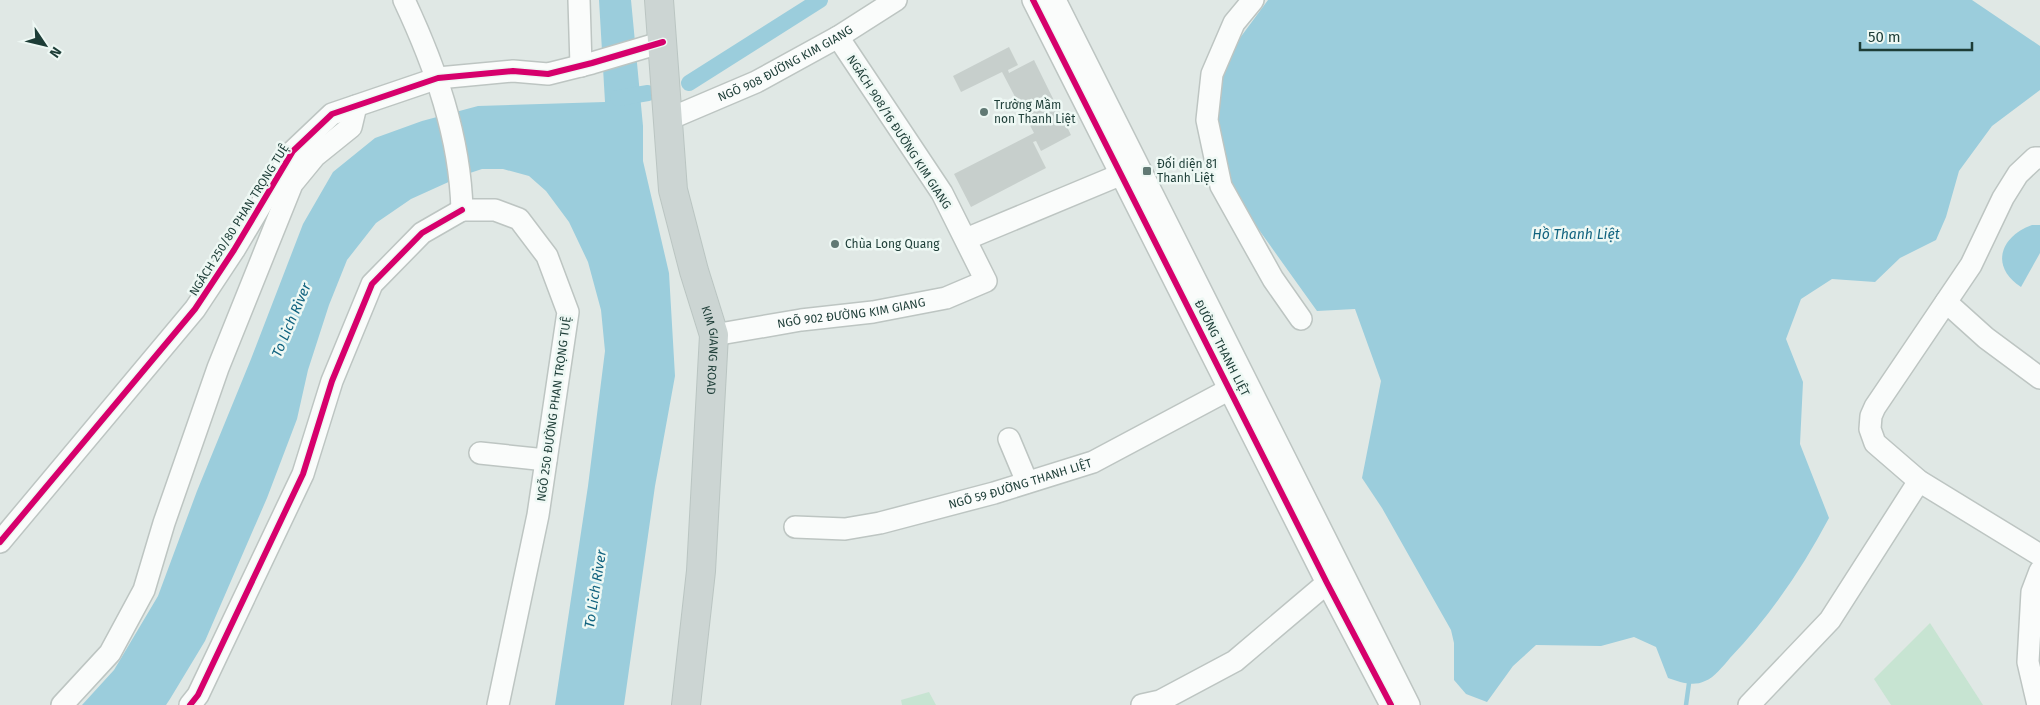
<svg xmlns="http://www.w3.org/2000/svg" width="2040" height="705" viewBox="0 0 2040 705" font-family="'Fira Sans',sans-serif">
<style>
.green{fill:#c7e4d2}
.water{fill:#9bcddc}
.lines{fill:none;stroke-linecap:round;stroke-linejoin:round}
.stream{stroke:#9bcddc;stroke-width:4.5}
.canal{stroke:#9bcddc;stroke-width:16}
.building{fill:#c7cfcc}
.minor-casing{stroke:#bdc5c2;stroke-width:24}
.major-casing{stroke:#bac5c2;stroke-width:30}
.minor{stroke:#fafcfb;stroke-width:21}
.major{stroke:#ccd5d3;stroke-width:28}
.cycleway-casing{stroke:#eef8f4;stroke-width:9}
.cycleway{stroke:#d6006c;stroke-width:6}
.poi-dot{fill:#617974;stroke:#eef8f4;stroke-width:2}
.labels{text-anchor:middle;stroke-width:5;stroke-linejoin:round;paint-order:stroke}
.street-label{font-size:12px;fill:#1d3d37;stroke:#eef8f4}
.poi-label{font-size:12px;fill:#1d3d37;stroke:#eef8f4;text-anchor:start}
.water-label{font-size:14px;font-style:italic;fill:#11637f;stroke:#eef8f4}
</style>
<rect width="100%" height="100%" fill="#e0e8e5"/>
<!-- green -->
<g class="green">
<path d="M1930,623L1983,705H1891L1874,679Z"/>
<path d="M929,692L936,705H902L901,700Z"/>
</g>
<!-- water -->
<g class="water">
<path d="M599,0H631L643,126V161L669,273L675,376L655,486L624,705H555L588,486L605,351L601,310L588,262L569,222L546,191L529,176L503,169H482L464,175L411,199L376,223L347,260L329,305L308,370L297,419L267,498L205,641L170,699L166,705H82L114,670L158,596L197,491L251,359L303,224L333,172L375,138L422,121L478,106L605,102Z"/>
<path d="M1268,0H1972L2040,46V90L1992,126L1959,171L1946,217L1936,240L1900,258L1875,282L1832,279L1801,299L1786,339L1803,382L1800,444L1829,518C1802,569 1770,616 1730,658C1724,665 1714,678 1705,681C1693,687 1680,682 1668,678L1656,647L1634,637L1601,646L1536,645L1513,666L1487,702L1466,694L1454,680V643L1451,630L1382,508L1362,478L1381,381L1355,309L1317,311L1244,209L1224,165L1213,106L1234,46Z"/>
<path d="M2032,225H2040V253L2021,287C1989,266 2001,236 2032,225Z"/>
</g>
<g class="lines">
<!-- stream -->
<path class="stream" d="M1686,705L1689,683"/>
<!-- canal -->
<g class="canal">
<path d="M689,83L820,0"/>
<path d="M618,98L648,93"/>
</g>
</g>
<!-- building -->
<path class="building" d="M1009,47L1018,65L1008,70L1009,73L1034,60L1071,135L1041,151L1036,141L1033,142L1046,168L971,207L954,174L1034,133L1002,72L961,92L953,76Z"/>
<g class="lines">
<!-- minor casing -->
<g class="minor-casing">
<g id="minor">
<path d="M404,0C435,66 460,136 462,210"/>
<path d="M579,0L581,66"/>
<path d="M1033,0L1327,583L1391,705"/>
<path d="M1055,0L1409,705"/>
<path d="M1253,0L1234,23L1212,74L1207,120L1221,186L1273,279L1301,319"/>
<path id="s1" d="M669,119L756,82L838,37L896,0"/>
<path d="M2040,158H2035L2018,174L2003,198L1971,265L1875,407L1871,416L1870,429L1875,443L1919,481L2040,555"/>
<path d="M462,210H495L519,219L547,256L568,312L538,515L498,705"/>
<path d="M966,239L1122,174"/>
<path d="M1946,302L1986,338L2040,378"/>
<path id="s2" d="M714,335L801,320L873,312L946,298L986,281L942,193L838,37"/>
<path d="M1009,439L1027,482"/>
<path d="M480,453L546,460"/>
<path id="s3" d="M795,527L845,529L880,523L994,493L1093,462L1230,389"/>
<path d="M0,542L195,309L234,250L293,151L332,114L438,78L513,71L548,74L592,63L663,42"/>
<path d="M62,705L110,653L144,590L164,523L218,368L292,184L315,156L351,127L356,106"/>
<path d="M190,705L198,695L303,474L332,381L372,284L422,233L462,210"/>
<path d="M1142,705L1160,701L1235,661L1327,583"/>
<path d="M1749,705L1830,620L1919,481"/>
<path d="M2038,705L2028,662L2032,592L2040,571"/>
</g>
</g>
<!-- major casing -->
<g class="major-casing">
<g id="major">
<path id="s4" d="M659,0L673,190L694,271L714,335L701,571L686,705"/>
</g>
</g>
<!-- minor -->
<use href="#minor" class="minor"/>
<!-- major -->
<use href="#major" class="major"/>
<!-- cycleway casing -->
<g class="cycleway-casing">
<g id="cycleway">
<path d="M1033,0L1327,583L1391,705"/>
<path d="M0,542L195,309L234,250L293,151L332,114L438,78L513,71L548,74L592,63L663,42"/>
<path d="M190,705L198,695L303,474L332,381L372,284L422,233L462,210"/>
</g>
</g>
<!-- cycleway -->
<use href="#cycleway" class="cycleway"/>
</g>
<!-- markers -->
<g class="poi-dot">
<circle cx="984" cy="112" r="5"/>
<rect x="1142" y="166" width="10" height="10" rx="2.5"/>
<circle cx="835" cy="244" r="5"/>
</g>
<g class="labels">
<!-- street labels -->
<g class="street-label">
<text dy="4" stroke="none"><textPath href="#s1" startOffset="129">NGÕ 908 ĐƯỜNG KIM GIANG</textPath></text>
<text transform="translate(899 132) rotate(57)" y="4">NGÁCH 908/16 ĐƯỜNG KIM GIANG</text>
<text transform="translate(239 220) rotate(-58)" y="4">NGÁCH 250/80 PHAN TRỌNG TUỆ</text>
<text dy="4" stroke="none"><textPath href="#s2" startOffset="139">NGÕ 902 ĐƯỜNG KIM GIANG</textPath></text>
<text transform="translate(1222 348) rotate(63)" y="4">ĐƯỜNG THANH LIỆT</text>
<text dy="4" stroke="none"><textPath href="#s4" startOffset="356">KIM GIANG ROAD</textPath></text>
<text transform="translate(554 409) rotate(-82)" y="4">NGÕ 250 ĐƯỜNG PHAN TRỌNG TUỆ</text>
<text dy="4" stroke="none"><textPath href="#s3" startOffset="231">NGÕ 59 ĐƯỜNG THANH LIỆT</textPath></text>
</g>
<!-- poi labels -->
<g class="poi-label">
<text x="994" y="109">Trường Mầm<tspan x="994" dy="14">non Thanh Liệt</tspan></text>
<text x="1157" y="168">Đối diện 81<tspan x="1157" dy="14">Thanh Liệt</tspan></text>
<text x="845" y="248">Chùa Long Quang</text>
</g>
<!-- water labels -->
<g class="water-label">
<text x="1576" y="239">Hồ Thanh Liệt</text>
<text transform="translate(291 320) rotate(-67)" y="5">To Lich River</text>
<text transform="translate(595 589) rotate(-81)" y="5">To Lich River</text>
</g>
</g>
<!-- north arrow -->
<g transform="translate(45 45) rotate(125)" stroke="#eef8f4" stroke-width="4" paint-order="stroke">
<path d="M0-4L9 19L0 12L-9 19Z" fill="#1d3d37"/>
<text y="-8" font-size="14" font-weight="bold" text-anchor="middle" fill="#1d3d37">N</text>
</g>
<!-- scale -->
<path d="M1860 42v8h112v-8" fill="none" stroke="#1d3d37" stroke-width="2.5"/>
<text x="1868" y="42" font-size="15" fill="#1d3d37" stroke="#eef8f4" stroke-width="4" paint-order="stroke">50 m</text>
</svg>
